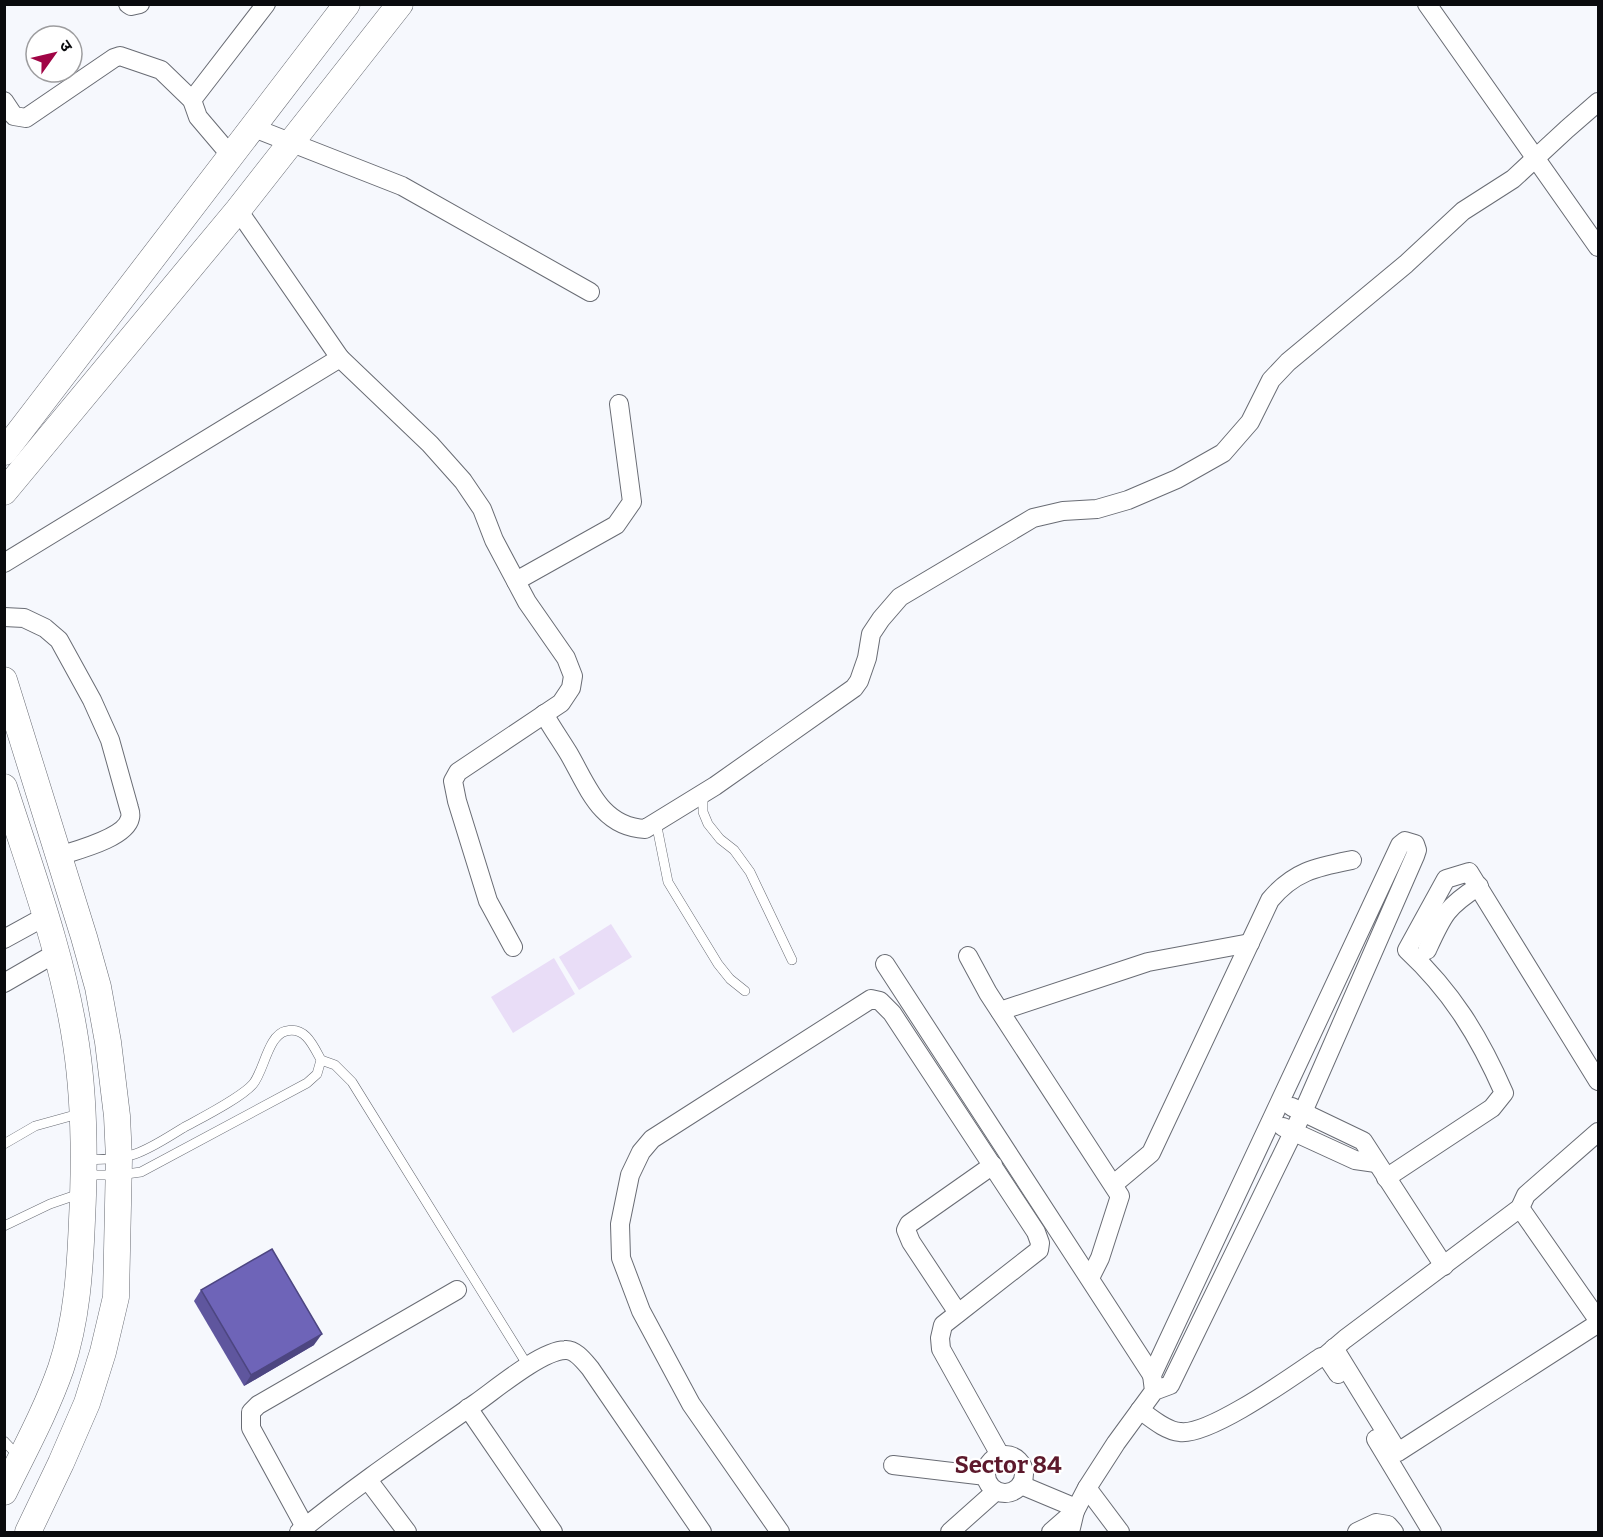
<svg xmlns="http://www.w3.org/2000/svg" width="1603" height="1537" viewBox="0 0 1603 1537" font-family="Bitter,'Noto Sans Devanagari',serif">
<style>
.pitch{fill:#e9ddf7}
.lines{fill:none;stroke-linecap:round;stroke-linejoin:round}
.lane-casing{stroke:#696c74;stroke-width:10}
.street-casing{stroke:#696c74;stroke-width:20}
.secondary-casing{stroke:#696c74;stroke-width:27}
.lane{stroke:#fff;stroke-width:9}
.street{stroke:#fff;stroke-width:18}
.secondary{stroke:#fff;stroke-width:26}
.wall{fill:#5f569e}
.shaded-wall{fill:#4d4681}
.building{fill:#6e64b8;stroke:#4d4681;stroke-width:1.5}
.labels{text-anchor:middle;stroke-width:4.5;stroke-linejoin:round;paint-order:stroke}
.district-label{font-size:24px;font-weight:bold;fill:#5d192c;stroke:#fff}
</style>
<rect width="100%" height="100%" fill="#f6f8fd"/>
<!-- pitch -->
<g class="pitch">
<path d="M611,924L632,957L579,990L559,957Z"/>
<path d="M554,958L575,994L513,1033L491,997Z"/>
</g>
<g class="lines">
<!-- lane casing -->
<g class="lane-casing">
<g id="lane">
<path d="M703,794V812L708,824L720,839L734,850L750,872L792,960"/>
<path d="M656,822L668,882L718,964L730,979L745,991"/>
<path d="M321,1060L335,1065L352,1082L528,1366"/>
<path d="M4,1144L35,1126L82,1113"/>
<path d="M85,1175H119L141,1172L307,1083L317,1074L321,1060C313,1045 305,1026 286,1031C268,1035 264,1071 253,1084C241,1098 201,1118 183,1128C168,1137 152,1148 135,1154C119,1160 102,1159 85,1160"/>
<path d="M4,1226L50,1204L82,1193"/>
<path d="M4,1441L19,1457"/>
</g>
</g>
<!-- street casing -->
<g class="street-casing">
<g id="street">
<path d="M128,4L131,6L140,4"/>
<path d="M1427,4L1598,247"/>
<path d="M192,100L266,4"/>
<path d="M4,101L14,116L26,118L114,58L120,56L161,70L192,100L198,117L232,157"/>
<path d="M254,128L402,186L590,292"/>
<path d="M238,210L340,358"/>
<path d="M4,563L340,358L430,444L463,481L482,509L494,540L527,602L566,658L573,676L571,688L561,703L458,772L453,781L457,801L488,901L513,947"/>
<path d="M516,581L616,525L632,502L619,404"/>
<path d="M4,617L24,618L45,628L59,640L92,700L110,740L129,808C130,811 131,815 130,818C126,838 77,850 59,856"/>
<path d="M544,714C552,728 561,741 569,754C588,787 601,827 645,829L715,786L854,688L859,681L867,658L871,634L881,619L900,597L1033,518L1063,511L1097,509L1128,500L1177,479L1223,453L1250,422L1271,380L1288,362L1406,264L1463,211L1513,179L1567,129L1598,102"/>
<path d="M4,939L46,916"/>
<path d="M1427,950C1443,915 1446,907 1479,886"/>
<path d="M968,956L988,993L1120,1196L1100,1258L1090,1278"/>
<path d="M885,964L1152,1375"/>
<path d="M4,983L56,953"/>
<path d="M1000,1011L1148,962L1250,943"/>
<path d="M1292,1107L1363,1141L1444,1266"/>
<path d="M1283,1127L1355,1160L1376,1163"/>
<path d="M1386,1178L1492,1108L1504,1093C1479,1036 1452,992 1407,950L1446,879L1469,872L1598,1081"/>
<path d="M1114,1184L1151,1153L1270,900C1294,871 1317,867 1352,860"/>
<path d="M958,1313L911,1242L906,1230L909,1224L993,1165"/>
<path d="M1334,1348L1398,1452L1594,1326L1597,1321L1596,1317L1520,1208"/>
<path d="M1325,1356L1345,1339L1520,1208L1526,1195L1598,1132"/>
<path d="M468,1408L553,1532"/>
<path d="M1140,1410C1151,1418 1166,1431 1180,1432C1210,1436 1294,1375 1321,1357L1328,1359L1338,1374"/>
<path d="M1376,1439L1432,1532"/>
<circle cx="1005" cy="1474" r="19"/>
<path d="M893,1465L986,1476"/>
<path d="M368,1480L407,1532"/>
<path d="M1021,1485L1076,1508"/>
<path d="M1087,1488L1120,1532"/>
<path d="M1075,1511L1087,1488L1116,1443L1154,1391L1170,1385L1303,1112L1415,856L1417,850L1415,844L1405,841L1400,845L1152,1375L1154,1391"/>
<path d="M305,1527L251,1428V1412L258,1405L457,1290"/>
<path d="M299,1532C355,1486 416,1445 476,1403C496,1389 541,1351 565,1350C575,1349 584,1361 590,1368L702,1532"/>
<path d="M780,1532L691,1404L641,1311L621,1258L620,1224L630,1175L641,1152L652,1139L871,999L880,1001L892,1013L1036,1232L1040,1243L1039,1250L943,1325L940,1338L941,1349L1000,1455"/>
<path d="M950,1532L996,1491"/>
<path d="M1051,1532L1075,1511L1070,1532"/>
<path d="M1357,1532L1376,1523L1388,1525L1394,1532"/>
</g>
</g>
<!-- secondary casing -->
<g class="secondary-casing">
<g id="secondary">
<path d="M4,452L347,4"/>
<path d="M4,492L238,210L400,4"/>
<path d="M4,680L84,937L98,987L108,1042L117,1116L119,1159L116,1297L103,1352L87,1403L61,1463L28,1532"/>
<path d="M4,787C31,871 63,956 76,1044C85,1103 85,1161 82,1220C80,1270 77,1320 61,1368C46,1411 24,1451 4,1492"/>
</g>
</g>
<!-- lane -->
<use href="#lane" class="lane"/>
<!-- street -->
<use href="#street" class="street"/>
<!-- secondary -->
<use href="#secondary" class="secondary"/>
</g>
<!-- wall -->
<path class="wall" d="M201,1290L314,1345L244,1386L194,1301Z"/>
<!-- shaded-wall -->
<path class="shaded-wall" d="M322,1334L314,1345L244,1386L251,1375Z"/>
<!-- building -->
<path class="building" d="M272,1249L322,1334L251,1375L201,1290Z"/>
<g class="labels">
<!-- district labels -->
<g class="district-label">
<text x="1008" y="1473">Sector 84</text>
</g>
</g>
<!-- border -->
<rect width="1603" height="1537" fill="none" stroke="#0a0b0e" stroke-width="12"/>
<!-- north arrow -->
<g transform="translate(54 54) rotate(56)"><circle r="28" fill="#ffffff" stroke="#9d9d9f" stroke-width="1.5"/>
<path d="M0-4.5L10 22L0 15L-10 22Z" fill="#a00445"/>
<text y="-9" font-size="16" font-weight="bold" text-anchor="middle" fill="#0a0b0e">उ</text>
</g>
</svg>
